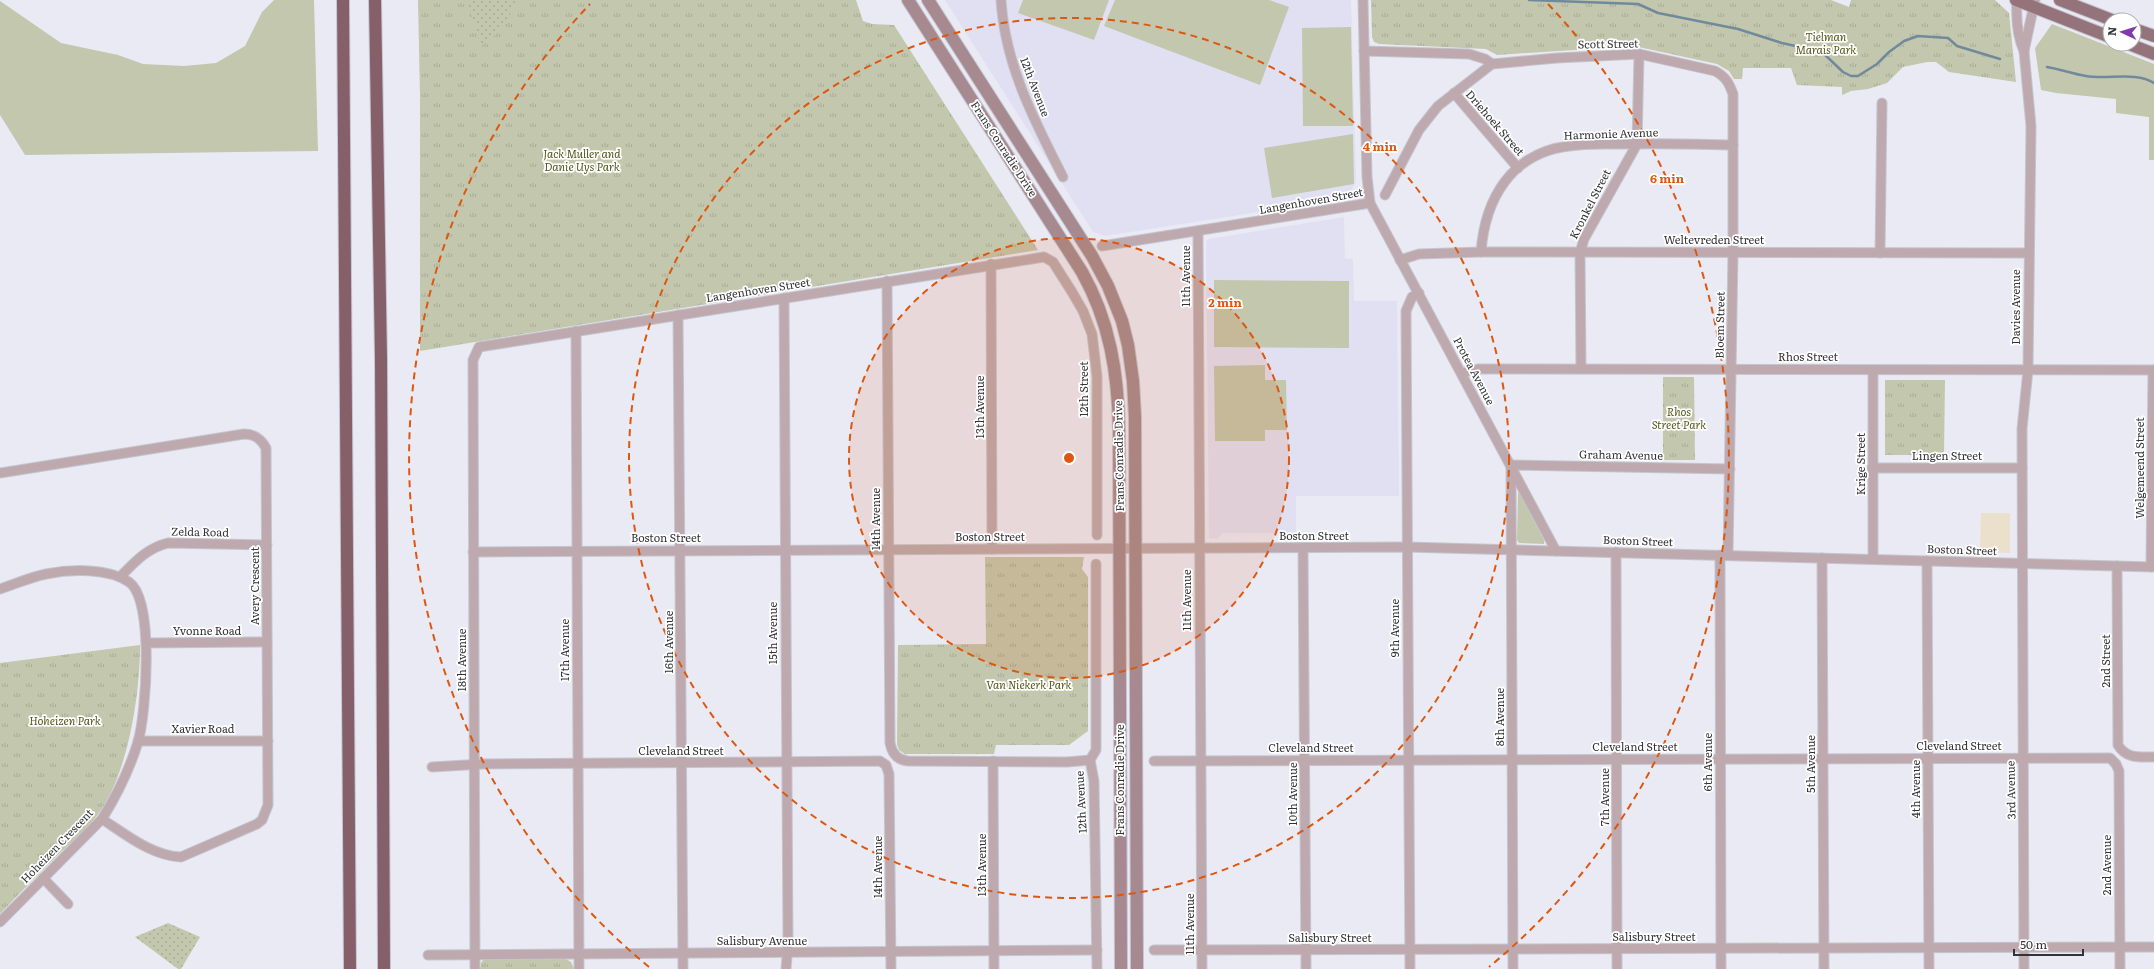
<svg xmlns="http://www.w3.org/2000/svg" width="2154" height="969" viewBox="0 0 2154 969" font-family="Literata,serif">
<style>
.commercial{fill:#ebe0cb}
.built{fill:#e1e0f3}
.grass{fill:#c3c7ad}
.park{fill:url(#park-tufts)}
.garden{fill:url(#garden-dots)}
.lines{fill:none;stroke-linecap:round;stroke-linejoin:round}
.stream{stroke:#718a9b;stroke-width:2.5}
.street-casing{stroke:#c5c5cf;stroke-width:11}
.secondary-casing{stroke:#c5c5cf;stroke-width:14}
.primary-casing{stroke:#c5c5cf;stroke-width:14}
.highway-casing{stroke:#c5c5cf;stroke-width:14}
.street{stroke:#beaaae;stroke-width:9}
.secondary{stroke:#a68a90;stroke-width:12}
.primary{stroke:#95737b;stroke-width:12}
.highway{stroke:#866069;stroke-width:12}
.ring{fill:none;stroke:#df570e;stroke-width:2;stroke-dasharray:7 5}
.labels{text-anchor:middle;stroke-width:3.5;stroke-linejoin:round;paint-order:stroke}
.park-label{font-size:11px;font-style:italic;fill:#53581d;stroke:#fff}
.street-label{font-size:11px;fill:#333337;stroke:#fff}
.centre{fill:#df570e;stroke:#fff;stroke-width:2}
.ring-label{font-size:12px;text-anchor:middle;font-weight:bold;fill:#df570e;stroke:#fff;stroke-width:3.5;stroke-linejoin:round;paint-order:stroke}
</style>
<defs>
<pattern id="park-tufts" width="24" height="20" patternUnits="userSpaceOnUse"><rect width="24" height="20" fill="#c3c7ad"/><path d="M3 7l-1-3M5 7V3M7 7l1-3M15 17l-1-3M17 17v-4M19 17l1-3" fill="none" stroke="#a8ab95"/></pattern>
<pattern id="garden-dots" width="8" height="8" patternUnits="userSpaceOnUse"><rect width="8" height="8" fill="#c3c7ad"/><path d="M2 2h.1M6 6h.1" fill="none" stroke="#a8ab95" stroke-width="1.8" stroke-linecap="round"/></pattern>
</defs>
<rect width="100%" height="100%" fill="#eaeaf5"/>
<path class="commercial" d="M1981,513H2010V553L1980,552Z"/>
<g class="built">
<path d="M945,0H1351L1356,181L1348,198L1105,236L1093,232Z"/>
<path d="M1344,217L1345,258L1353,259L1354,301H1397L1399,496H1296V538L1285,533H1222L1218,539L1209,538L1206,241L1209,239Z"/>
</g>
<g class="grass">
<path d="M274,0H314L318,151L25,155L0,115V1L61,43L118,55L143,64L184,66L216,63L245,46L262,12Z"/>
<path d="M1023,0H1109L1094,40L1018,13Z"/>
<path d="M1115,0H1269L1289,7L1260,85L1104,26Z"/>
<path d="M2052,24L2154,64V160H2149V117L2116,113V99L2056,93L2041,90L2035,48Z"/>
<path d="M1351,27L1353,126H1303L1302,28Z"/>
<path d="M1353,134L1354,184L1272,198L1264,148Z"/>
<path d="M1214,280L1349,281V348L1214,347Z"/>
<path d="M1265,365V380H1286L1287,430H1265V441H1215L1214,366Z"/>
<path d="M1518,492L1520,493L1544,540V544L1519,543L1517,540Z"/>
</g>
<g class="park">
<path d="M418,0H856L863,21L872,24L894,25L1038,250L420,351V96Z"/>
<path d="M1371,0H1831L1849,7L1851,0H1995L2009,13L2016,82L1949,72L1936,62H1927L1903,67L1887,83L1868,89L1851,91L1842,95V87L1797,85L1791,68H1743L1742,79H1734L1729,71L1717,64L1634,46L1497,55L1486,49L1379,44L1374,42L1372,37Z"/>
<path d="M1663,377H1694L1695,460H1663Z"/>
<path d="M1885,380H1945L1944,455H1885Z"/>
<path d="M985,557H1084L1082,569L1088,577V731L1069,745H996L994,754H905L899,750L897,744L898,645L986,644Z"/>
<path d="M140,645C140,696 128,776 96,817C86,830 72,842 60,853C40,873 19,893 0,914V663Z"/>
<path d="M484,959H566L571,962L574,969H480L481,963Z"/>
</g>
<g class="garden">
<path d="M467,0H518L501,30L481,46Z"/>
<path d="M168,923L200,937L181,969H178L135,937Z"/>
</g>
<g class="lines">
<g class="stream">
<path d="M1529,0L1638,4L1658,13L1738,29L1782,43L1822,52L1843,72L1851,76H1858L1877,64L1889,52L1904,41L1918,36L1948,38L1957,46L2000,59"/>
<path d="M2047,67C2060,69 2073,74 2086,76C2107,80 2136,71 2154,83"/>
</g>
<defs>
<g id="street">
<path d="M1001,0C1005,65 1034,120 1063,177"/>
<path d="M1363,0L1367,177L1370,203L1556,551"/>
<path d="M2017,0C2016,17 2017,36 2024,51"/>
<path d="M1364,51L1469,54L1485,59L1492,64"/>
<path d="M1454,93L1518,168"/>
<path d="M1385,195L1419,130L1438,106L1492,64L1557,58L1639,54L1715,71C1726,77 1729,83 1733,94V252L1728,555"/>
<path d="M1198,231L1202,969"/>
<path d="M1102,246L1370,203"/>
<path d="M1481,252C1485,199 1511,153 1569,146C1587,143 1605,144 1623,144C1660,143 1696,144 1733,145"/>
<path d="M1880,253L1882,103"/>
<path d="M1400,260L1419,254L1481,252L2029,253"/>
<path d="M991,264L992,549"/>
<path d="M887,281L890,743C892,754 898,760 908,761L1067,762L1090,760"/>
<path d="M784,298L788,944L786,969"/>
<path d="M678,315L683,969"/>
<path d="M576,331L579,969"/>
<path d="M1581,368L1580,253L1584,239L1637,144L1639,54"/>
<path d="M1462,373L1478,369L2154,370"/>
<path d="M1872,468H2022"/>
<path d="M0,473L244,434C255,434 261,439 266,448L268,805L262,820L257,824L181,857C152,856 125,834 102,819"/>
<path d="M1303,548L1306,969"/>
<path d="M473,552L1407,547L2154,567"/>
<path d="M1616,552L1617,969"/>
<path d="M1720,555L1721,969"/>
<path d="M1822,558L1824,969"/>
<path d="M1873,559V370"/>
<path d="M1927,561L1929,969"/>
<path d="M2117,566L2118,745C2126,759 2140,757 2154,757"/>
<path d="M2151,567L2153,370"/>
<path d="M120,577C135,562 147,548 168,543L267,545"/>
<path d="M0,589C15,584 31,577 46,574C71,569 108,568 129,582C155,600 146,714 138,742C130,768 117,795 102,819L0,922"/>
<path d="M148,643L267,642"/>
<path d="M138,741H268"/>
<path d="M1090,760L1094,781L1097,969"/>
<path d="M1090,760L1096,750V564"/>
<path d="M993,761L994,969"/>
<path d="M1154,761L2110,758L2116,764L2119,771L2120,969"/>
<path d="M432,767L483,764L880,761L886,765L889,774L891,969"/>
<path d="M43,878L68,904"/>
<path d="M1154,950L2154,947"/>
<path d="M428,955L1097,950"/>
<path d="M475,969L473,360L479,347L1044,257L1053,262L1072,292L1083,311L1092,334L1097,376V535"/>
<path d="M1410,969L1406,311L1412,297L1419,293"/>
<path d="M1513,969L1511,465L1730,469"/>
<path d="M2024,969L2022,429L2028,370L2031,126L2024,51L2035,0"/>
</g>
<g id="secondary">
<path d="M908,0L1082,272C1110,322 1118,373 1119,430L1121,969"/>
<path d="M928,0L1092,256L1108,286L1122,321L1128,345L1133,381L1135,417L1137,969"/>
</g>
<g id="primary">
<path d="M2016,0L2110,37"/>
<path d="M2060,0L2112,20"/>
<path d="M2134,29L2154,36"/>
<path d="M2129,44L2154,54"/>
</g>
<g id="highway">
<path d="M343,0L350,969"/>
<path d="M375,0L381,359L384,969"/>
</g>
</defs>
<use href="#street" class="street-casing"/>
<use href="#secondary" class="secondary-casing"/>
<use href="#primary" class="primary-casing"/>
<use href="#highway" class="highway-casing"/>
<use href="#street" class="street"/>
<use href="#secondary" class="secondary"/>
<use href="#primary" class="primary"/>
<use href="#highway" class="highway"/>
</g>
<circle cx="1069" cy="458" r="220" fill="#df570e" fill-opacity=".12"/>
<g class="ring">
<circle cx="1069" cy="458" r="220"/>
<circle cx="1069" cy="458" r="440"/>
<path d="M649 967A660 660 0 0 1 590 4M1548 4A660 660 0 0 1 1489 967"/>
</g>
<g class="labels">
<g class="park-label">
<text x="1826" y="41">Tielman<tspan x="1826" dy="13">Marais Park</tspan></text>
<text x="582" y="158">Jack Muller and<tspan x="582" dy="13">Danie Uys Park</tspan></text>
<text x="1679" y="416">Rhos<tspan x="1679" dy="13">Street Park</tspan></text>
<text x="1029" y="689">Van Niekerk Park</text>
<text x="65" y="725">Hoheizen Park</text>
</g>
<g class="street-label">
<text transform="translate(1608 44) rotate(-1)" y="4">Scott Street</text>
<text transform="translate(1035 87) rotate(69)" y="4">12th Avenue</text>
<text transform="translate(1495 123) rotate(49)" y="4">Driehoek Street</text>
<text transform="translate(1611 134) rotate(-2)" y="4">Harmonie Avenue</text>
<text transform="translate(1004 149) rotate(57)" y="4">Frans Conradie Drive</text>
<text transform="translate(1311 201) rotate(-10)" y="4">Langenhoven Street</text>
<text transform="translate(1590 204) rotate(-63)" y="4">Kronkel Street</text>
<text x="1714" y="244">Weltevreden Street</text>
<text transform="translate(1186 276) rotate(-90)" y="4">11th Avenue</text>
<text transform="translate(758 290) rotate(-9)" y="4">Langenhoven Street</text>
<text transform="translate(2016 307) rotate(-90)" y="4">Davies Avenue</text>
<text transform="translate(1720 325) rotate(-89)" y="4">Bloem Street</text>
<text x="1808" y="361">Rhos Street</text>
<text transform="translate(1474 371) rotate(62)" y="4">Protea Avenue</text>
<text transform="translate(1084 389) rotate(-90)" y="4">12th Street</text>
<text transform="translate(980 407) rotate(-90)" y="4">13th Avenue</text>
<text transform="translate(1621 455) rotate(1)" y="4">Graham Avenue</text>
<text transform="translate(1119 456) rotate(-91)" y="4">Frans Conradie Drive</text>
<text x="1947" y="460">Lingen Street</text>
<text transform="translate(1861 464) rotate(-90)" y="4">Krige Street</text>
<text transform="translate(2140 468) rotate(-90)" y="4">Welgemeend Street</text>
<text transform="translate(876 519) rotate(-90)" y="4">14th Avenue</text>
<text transform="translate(200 532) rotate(1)" y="4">Zelda Road</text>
<text x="1314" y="540">Boston Street</text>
<text x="990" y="541">Boston Street</text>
<text x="666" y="542">Boston Street</text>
<text transform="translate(1638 541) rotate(2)" y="4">Boston Street</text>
<text transform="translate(1962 550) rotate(2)" y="4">Boston Street</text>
<text transform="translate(255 586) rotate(-90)" y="4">Avery Crescent</text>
<text transform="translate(1187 600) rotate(-90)" y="4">11th Avenue</text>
<text transform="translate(1395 628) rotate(-90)" y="4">9th Avenue</text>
<text x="207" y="635">Yvonne Road</text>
<text transform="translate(773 633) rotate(-90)" y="4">15th Avenue</text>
<text transform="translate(669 642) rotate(-90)" y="4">16th Avenue</text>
<text transform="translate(565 650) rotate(-90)" y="4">17th Avenue</text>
<text transform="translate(462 660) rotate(-90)" y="4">18th Avenue</text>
<text transform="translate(2106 661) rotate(-90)" y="4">2nd Street</text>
<text transform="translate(1500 717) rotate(-90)" y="4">8th Avenue</text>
<text x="203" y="733">Xavier Road</text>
<text x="1959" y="750">Cleveland Street</text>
<text x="1635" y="751">Cleveland Street</text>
<text x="1311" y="752">Cleveland Street</text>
<text x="681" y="755">Cleveland Street</text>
<text transform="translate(1708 762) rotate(-90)" y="4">6th Avenue</text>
<text transform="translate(1811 764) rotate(-90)" y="4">5th Avenue</text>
<text transform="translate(1120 780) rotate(-90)" y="4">Frans Conradie Drive</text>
<text transform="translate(1916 789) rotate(-90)" y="4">4th Avenue</text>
<text transform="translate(2011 790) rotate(-91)" y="4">3rd Avenue</text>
<text transform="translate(1293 794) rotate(-90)" y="4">10th Avenue</text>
<text transform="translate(1605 797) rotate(-90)" y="4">7th Avenue</text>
<text transform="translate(1081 802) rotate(-93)" y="4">12th Avenue</text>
<text transform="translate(57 846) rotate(-46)" y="4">Hoheizen Crescent</text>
<text transform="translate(982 865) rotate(-90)" y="4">13th Avenue</text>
<text transform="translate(2107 865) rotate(-90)" y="4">2nd Avenue</text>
<text transform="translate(878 867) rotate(-90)" y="4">14th Avenue</text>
<text transform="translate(1190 924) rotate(-90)" y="4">11th Avenue</text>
<text x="1654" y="941">Salisbury Street</text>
<text x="1330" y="942">Salisbury Street</text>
<text x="762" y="945">Salisbury Avenue</text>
</g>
</g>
<circle cx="1069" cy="458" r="6" class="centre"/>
<g class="ring-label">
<text x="1380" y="151">4 min</text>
<text x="1667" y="183">6 min</text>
<text x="1225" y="307">2 min</text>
</g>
<g transform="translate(2122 32) rotate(274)"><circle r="19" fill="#ffffff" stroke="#adadaf"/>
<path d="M0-3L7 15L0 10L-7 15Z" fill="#8139ac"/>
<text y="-6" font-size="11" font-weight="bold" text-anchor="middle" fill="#333337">N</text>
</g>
<path d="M2014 949v6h69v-6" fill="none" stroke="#333337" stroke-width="2"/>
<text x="2020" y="949" font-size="12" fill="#333337" stroke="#ffffff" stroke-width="3" paint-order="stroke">50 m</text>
</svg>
